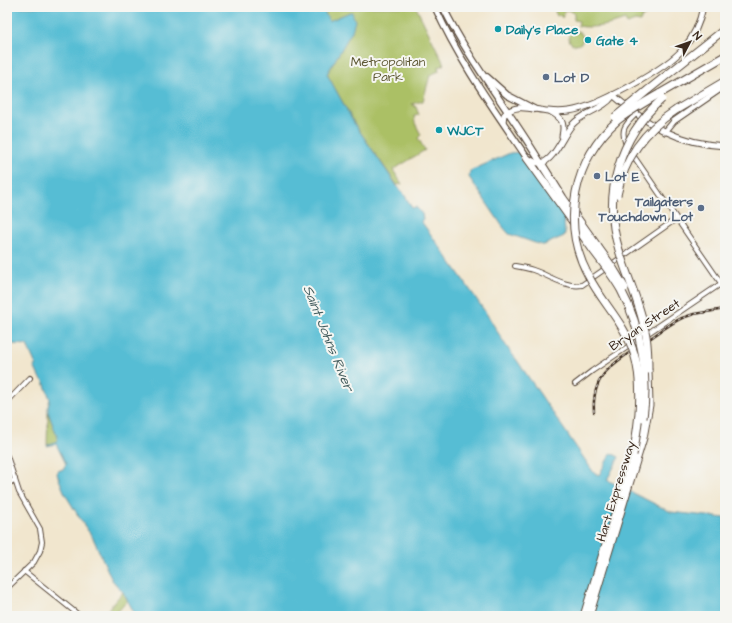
<svg xmlns="http://www.w3.org/2000/svg" width="732" height="623" viewBox="0 0 732 623" font-family="'Architects Daughter',sans-serif">
<style>
.green{fill:#abc065;stroke:#737542}
.water{fill:#56bdd4;stroke:#487479}
.lines{fill:none;stroke-linecap:round;stroke-linejoin:round}
.minor-casing{stroke:#564638;stroke-width:6}
.tertiary-casing{stroke:#564638;stroke-width:7}
.secondary-casing{stroke:#564638;stroke-width:8}
.motorway-casing{stroke:#564638;stroke-width:9}
.minor{stroke:#fff;stroke-width:4}
.tertiary{stroke:#fff;stroke-width:5}
.secondary{stroke:#fff;stroke-width:5.5}
.motorway{stroke:#fff;stroke-width:7}
.rail-casing{stroke:#3b2a1e;stroke-width:2.5}
.rail{stroke:#f6f6f2;stroke-width:1;stroke-dasharray:3;stroke-linecap:butt}
.motorway-bridge-casing{stroke:#564638;stroke-width:9;stroke-linecap:butt}
.motorway-bridge{stroke:#fff;stroke-width:7}
.culture-dot{fill:#0f9aa8;stroke:#f6f6f2;stroke-width:1.5}
.service-dot{fill:#5c6f8a;stroke:#f6f6f2;stroke-width:1.5}
.labels{text-anchor:middle;stroke-width:4;stroke-linejoin:round;paint-order:stroke}
.culture-label{font-size:13px;font-weight:bold;fill:#0d838f;stroke:#f6f6f2;text-anchor:start}
.park-label{font-size:13px;fill:#5d5733;stroke:#f6f6f2}
.service-label{font-size:13px;font-weight:bold;fill:#4e5e75;stroke:#f6f6f2;text-anchor:start}
.street-label{font-size:13px;fill:#3b2a1e;stroke:#f6f6f2}
.water-label{font-size:14px;font-style:italic;fill:#445d5e;stroke:#f6f6f2}
</style>
<rect width="100%" height="100%" fill="#f6f6f2"/>
<filter id="ink" filterUnits="userSpaceOnUse"><feTurbulence type="fractalNoise" baseFrequency=".025" numOctaves="2"/><feDisplacementMap in="SourceGraphic" scale="8" xChannelSelector="R" yChannelSelector="G"/><feConvolveMatrix kernelMatrix="1 2 1 2 8 2 1 2 1" color-interpolation-filters="sRGB"/></filter>
<filter id="wash" filterUnits="userSpaceOnUse"><feTurbulence type="fractalNoise" baseFrequency=".012" numOctaves="4" result="noise"/><feDisplacementMap in="SourceGraphic" scale="16" xChannelSelector="R" yChannelSelector="G"/><feGaussianBlur stdDeviation="0.9" result="paint"/><feColorMatrix in="noise" values="0 0 0 0 0 0 0 0 0 0 0 0 0 0 0 0 0 1.4 0 .05"/><feComposite in="paint" operator="in"/></filter>
<g filter="url(#wash)">
<rect width="100%" height="100%" fill="#f1e6ce"/>
<g class="green">
<path d="M322,7H416L443,62L444,65L438,67L439,71L430,75L423,101L412,104L416,107L419,115L414,116L415,123L421,135L418,138L425,150L393,170L402,184L397,185L354,123L327,74L352,31L350,12L329,21Z"/>
<path d="M553,7H652L648,10L650,13L642,17L640,22L635,21L627,24L625,20C610,25 594,29 578,26L579,21L574,20V13L566,9L562,18L560,15L557,16Z"/>
<circle cx="576" cy="38" r="7"/>
<path d="M48,412L58,439L57,441L47,445Z"/>
<path d="M123,592L128,600L114,616H102Z"/>
</g>
<g class="water">
<path d="M7,7H322L329,21L350,12H352L355,21L352,31L327,74L354,123L397,186C404,192 407,200 412,208L416,207L422,214L423,219L421,221C443,251 465,282 486,313C496,328 504,345 516,359L594,473L599,475L611,453L619,457L607,480L671,512L725,518V616H136L123,592L112,580L93,538L84,525L65,494L57,474L58,471L63,469L66,464L56,444L47,446V445L57,441L58,439L48,412V406L50,399L44,382L39,377L34,366L36,365L27,345L12,344L9,336L7,334Z"/>
<path d="M520,152L521,154L520,157L522,161L526,162L566,217L564,220L565,233L564,236L544,245H541L509,234L503,227L469,177L470,171L510,153Z"/>
</g>
</g>
<g filter="url(#ink)">
<g class="lines">
<defs>
<g id="minor">
<path d="M636,114C625,125 620,129 626,145L725,289"/>
<path d="M515,266C521,267 527,268 533,270C548,275 566,288 582,285L676,219"/>
<path d="M575,384L592,371L725,281"/>
<path d="M7,402L30,378"/>
<path d="M7,456L19,492L40,529L42,542L40,551L34,562L7,588"/>
<path d="M7,485L15,479"/>
<path d="M24,571L80,616"/>
</g>
<g id="tertiary">
<path d="M613,95C649,126 677,143 725,146"/>
<path d="M551,112C562,118 565,123 562,136"/>
<path d="M503,122L504,115C516,102 533,110 548,111C555,112 562,112 569,111C597,107 665,70 684,48C694,36 700,22 703,7"/>
<path d="M665,132L674,121L725,86"/>
<path d="M541,163C554,161 563,135 572,125C583,112 603,110 613,96"/>
</g>
<g id="secondary">
<path d="M435,7C459,61 494,109 527,158L534,162L541,163"/>
<path d="M443,7C470,62 509,110 541,163"/>
<path d="M487,77L507,95L534,109"/>
</g>
<g id="motorway">
<path d="M648,90L725,29"/>
<path d="M659,94L725,56"/>
<path d="M676,110L725,81"/>
<path d="M527,158L593,250"/>
<path d="M541,163L563,198L598,247"/>
<path d="M584,616L633,455"/>
<path d="M589,616L643,438L649,405L648,370"/>
</g>
</defs>
<use href="#minor" class="minor-casing"/>
<use href="#tertiary" class="tertiary-casing"/>
<use href="#secondary" class="secondary-casing"/>
<use href="#motorway" class="motorway-casing"/>
<use href="#minor" class="minor"/>
<use href="#tertiary" class="tertiary"/>
<use href="#secondary" class="secondary"/>
<use href="#motorway" class="motorway"/>
<defs>
<path id="rail" d="M594,412C591,372 617,362 645,342C657,334 669,324 682,318L694,314L725,309"/>
</defs>
<use href="#rail" class="rail-casing"/>
<use href="#rail" class="rail"/>
<defs>
<g id="motorway-bridge">
<path d="M615,117L648,90"/>
<path d="M617,195C624,159 645,130 676,110"/>
<path d="M598,247L613,268L625,288"/>
<path d="M593,250C603,263 613,276 621,290C642,329 649,376 643,418"/>
<path d="M648,370C648,357 648,343 645,331C640,303 627,277 619,250C602,195 619,137 662,99"/>
<path d="M633,455C639,423 644,386 634,353C624,322 602,303 588,275C560,222 574,159 618,120C631,110 645,102 659,94"/>
</g>
</defs>
<use href="#motorway-bridge" class="motorway-bridge-casing"/>
<use href="#motorway-bridge" class="motorway-bridge"/>
</g>
</g>
<g class="culture-dot">
<circle cx="498" cy="29" r="4"/>
<circle cx="588" cy="40" r="4"/>
<circle cx="439" cy="130" r="4"/>
</g>
<g class="service-dot">
<circle cx="546" cy="77" r="4"/>
<circle cx="597" cy="176" r="4"/>
<circle cx="701" cy="208" r="4"/>
</g>
<g class="labels">
<g class="culture-label">
<text x="506" y="34">Daily's Place</text>
<text x="596" y="45">Gate 4</text>
<text x="447" y="135">WJCT</text>
</g>
<g class="park-label">
<text x="388" y="66">Metropolitan<tspan x="388" dy="15">Park</tspan></text>
</g>
<g class="service-label">
<text x="554" y="82">Lot D</text>
<text x="605" y="181">Lot E</text>
<text x="693" y="206" text-anchor="end">Tailgaters<tspan x="693" dy="15">Touchdown Lot</tspan></text>
</g>
<g class="street-label">
<text transform="translate(644 324) rotate(-34)" y="5">Bryan Street</text>
<text transform="translate(615 491) rotate(-73)" y="5">Hart Expressway</text>
</g>
<g class="water-label">
<text transform="translate(329 338) rotate(68)" y="5">Saint Johns River</text>
</g>
</g>
<rect width="732" height="623" fill="none" stroke="#f6f6f2" stroke-width="24"/>
<g transform="translate(690 42) rotate(49)" stroke="#f6f6f2" stroke-width="3" paint-order="stroke">
<path d="M0-3L7 15L0 10L-7 15Z" fill="#3b2a1e"/>
<text y="-6" font-size="11" font-weight="bold" text-anchor="middle" fill="#3b2a1e">N</text>
</g>
</svg>
